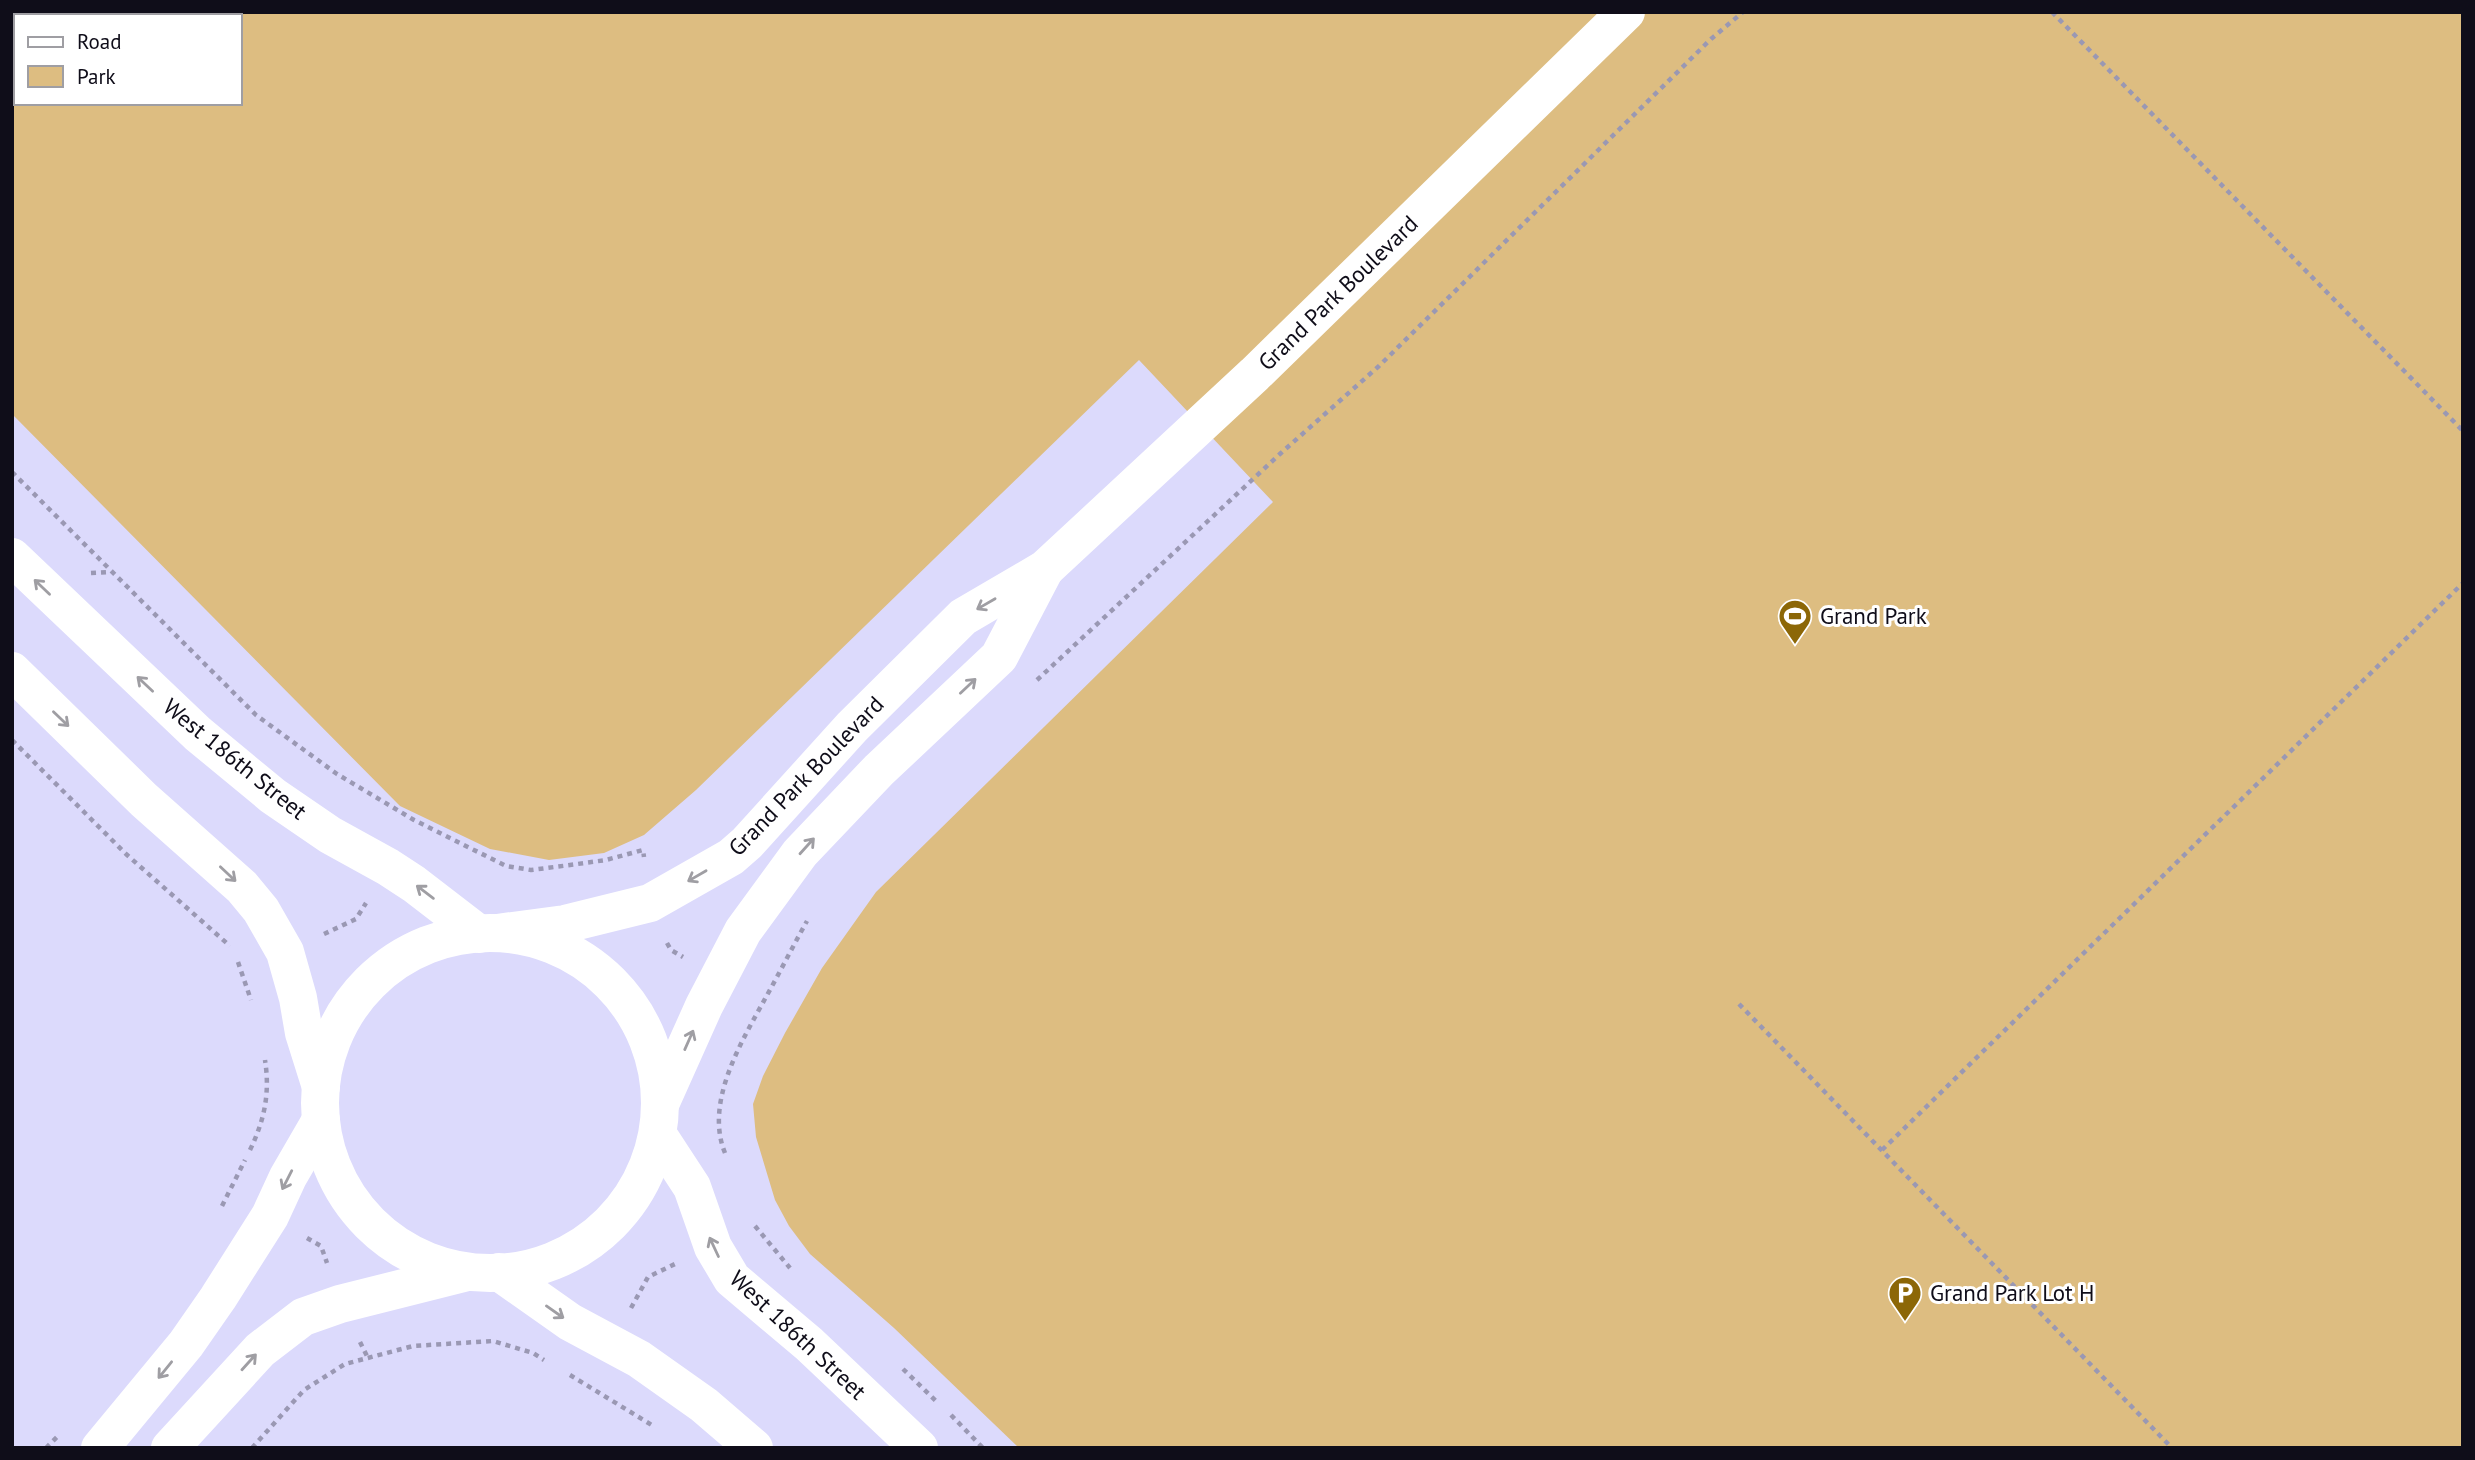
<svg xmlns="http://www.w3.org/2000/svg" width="2475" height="1460" viewBox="0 0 2475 1460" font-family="'PT Sans',sans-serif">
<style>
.green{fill:#ddbd81;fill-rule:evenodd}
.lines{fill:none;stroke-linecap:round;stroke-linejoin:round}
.path{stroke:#9a98b3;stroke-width:4.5;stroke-dasharray:5 5;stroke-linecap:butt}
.street{stroke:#fff;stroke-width:38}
.secondary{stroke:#fff;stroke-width:38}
.oneway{stroke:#9f9ea3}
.labels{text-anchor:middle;stroke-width:6;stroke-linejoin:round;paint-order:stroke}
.street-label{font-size:23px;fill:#0f0d19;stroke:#fff}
.poi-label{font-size:23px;fill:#0f0d19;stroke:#fff;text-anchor:start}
</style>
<rect width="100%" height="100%" fill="#dcdafc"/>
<path class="green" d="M12,12H2463V1448H1019L894,1328L810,1254L789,1226L775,1200L756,1137L753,1104L763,1076L785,1033L822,968L876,892L1273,502L1139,360L696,790L644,835L604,853L549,860L490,849L400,806L12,414ZM16,16H240V103H16Z"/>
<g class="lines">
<g class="path">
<path d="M2052,12L2463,431"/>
<path d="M12,472L256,715L337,774L414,820L506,866L531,870L570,865L606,860L643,850L644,857"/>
<path d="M91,573L110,572"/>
<path d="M1037,680L1281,453L1379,366L1711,39L1743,12"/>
<path d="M12,740L126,854L230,946"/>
<path d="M324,934L356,919L366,903"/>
<path d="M667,943L671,950L683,957"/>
<path d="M238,962L251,1000"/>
<path d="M1739,1004L2172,1448"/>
<path d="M250,1150C265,1119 270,1092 265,1060"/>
<path d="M1882,1150L2463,583"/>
<path d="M725,1153C704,1102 742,1041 766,997C780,972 793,946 807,921"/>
<path d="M222,1206L245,1160"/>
<path d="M755,1226L790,1268"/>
<path d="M307,1238L321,1246L327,1263"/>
<path d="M631,1308L648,1277L675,1264"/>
<path d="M360,1342L368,1358"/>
<path d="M903,1369L937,1402"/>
<path d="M570,1375L655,1427"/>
<path d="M951,1415L983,1448"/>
<path d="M46,1448L58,1436"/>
<path d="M252,1448L304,1390L345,1364L413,1346L493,1341L533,1353L544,1360"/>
</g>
<g class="street">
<path d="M497,933L565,924L650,903L731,857L747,843L852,727L963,617L1045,569L1255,374L1626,12"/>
<path d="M661,1102L704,1006L743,931L800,853L879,770L999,657L1045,569"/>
<path d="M100,1448L186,1344L218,1298L270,1216L288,1177L321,1120"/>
<path d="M170,1448L260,1350L303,1317L340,1304L467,1272"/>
</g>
<g class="secondary">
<path d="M12,557L198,734L273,796L330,835L388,867L414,884L479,934"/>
<path d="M12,671L144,800L242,887L261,910L285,952L298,998L304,1033L321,1087"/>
<circle cx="490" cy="1103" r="170"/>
<path d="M658,1135L692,1187L713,1247L732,1279L809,1344L919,1448"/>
<path d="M499,1272L570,1322L639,1359L704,1405L754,1448"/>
</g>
</g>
<defs><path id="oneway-shaft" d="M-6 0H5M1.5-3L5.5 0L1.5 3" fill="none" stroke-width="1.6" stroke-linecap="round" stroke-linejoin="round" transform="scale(1.75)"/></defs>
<g class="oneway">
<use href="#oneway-shaft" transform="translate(42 587) rotate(-136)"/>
<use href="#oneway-shaft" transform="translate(986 604) rotate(150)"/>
<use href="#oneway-shaft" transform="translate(145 684) rotate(-137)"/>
<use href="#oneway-shaft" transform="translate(968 686) rotate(-43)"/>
<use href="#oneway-shaft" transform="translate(61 719) rotate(44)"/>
<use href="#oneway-shaft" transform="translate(807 846) rotate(-48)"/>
<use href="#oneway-shaft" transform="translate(228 874) rotate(43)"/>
<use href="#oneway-shaft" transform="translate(697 876) rotate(150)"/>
<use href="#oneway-shaft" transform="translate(425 892) rotate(-143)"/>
<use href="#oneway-shaft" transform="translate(689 1040) rotate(-66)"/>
<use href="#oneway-shaft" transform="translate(287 1180) rotate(117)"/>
<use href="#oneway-shaft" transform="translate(714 1247) rotate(-115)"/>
<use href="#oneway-shaft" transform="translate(555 1312) rotate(35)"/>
<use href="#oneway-shaft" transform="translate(249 1362) rotate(-48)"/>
<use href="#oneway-shaft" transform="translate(165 1370) rotate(129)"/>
</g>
<defs>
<symbol id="stadium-pin" viewBox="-11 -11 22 30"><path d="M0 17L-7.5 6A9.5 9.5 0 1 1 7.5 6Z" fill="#8c6707" stroke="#fff"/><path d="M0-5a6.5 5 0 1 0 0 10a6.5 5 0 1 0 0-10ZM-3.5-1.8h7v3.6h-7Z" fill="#fff"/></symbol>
<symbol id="parking-pin" viewBox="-11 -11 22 30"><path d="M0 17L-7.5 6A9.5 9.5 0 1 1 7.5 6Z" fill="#8c6707" stroke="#fff"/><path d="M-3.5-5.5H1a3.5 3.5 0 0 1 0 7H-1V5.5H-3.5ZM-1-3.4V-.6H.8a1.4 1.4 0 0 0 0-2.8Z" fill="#fff"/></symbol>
</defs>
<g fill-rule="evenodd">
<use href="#stadium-pin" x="1776" y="597" width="38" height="52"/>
<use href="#parking-pin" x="1886" y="1274" width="38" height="52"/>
</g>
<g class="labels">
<g class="street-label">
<text transform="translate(1338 293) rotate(-44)" y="8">Grand Park Boulevard</text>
<text transform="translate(235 759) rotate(39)" y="8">West 186th Street</text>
<text transform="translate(806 776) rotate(-46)" y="8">Grand Park Boulevard</text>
<text transform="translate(798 1335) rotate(43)" y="8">West 186th Street</text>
</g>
<g class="poi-label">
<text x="1820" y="624">Grand Park</text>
<text x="1930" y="1301">Grand Park Lot H</text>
</g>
</g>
<rect width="2475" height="1460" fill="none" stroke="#0f0d19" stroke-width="28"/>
<rect x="14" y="14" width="228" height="91" fill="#ffffff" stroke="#9f9ea3" stroke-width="2"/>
<rect x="28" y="37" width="35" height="10" fill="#ffffff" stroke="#9f9ea3" stroke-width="2"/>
<text x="77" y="49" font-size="21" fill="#0f0d19">Road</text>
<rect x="28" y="66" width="35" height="21" fill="#ddbd81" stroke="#9f9ea3" stroke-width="2"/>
<text x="77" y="84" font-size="21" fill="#0f0d19">Park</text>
</svg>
